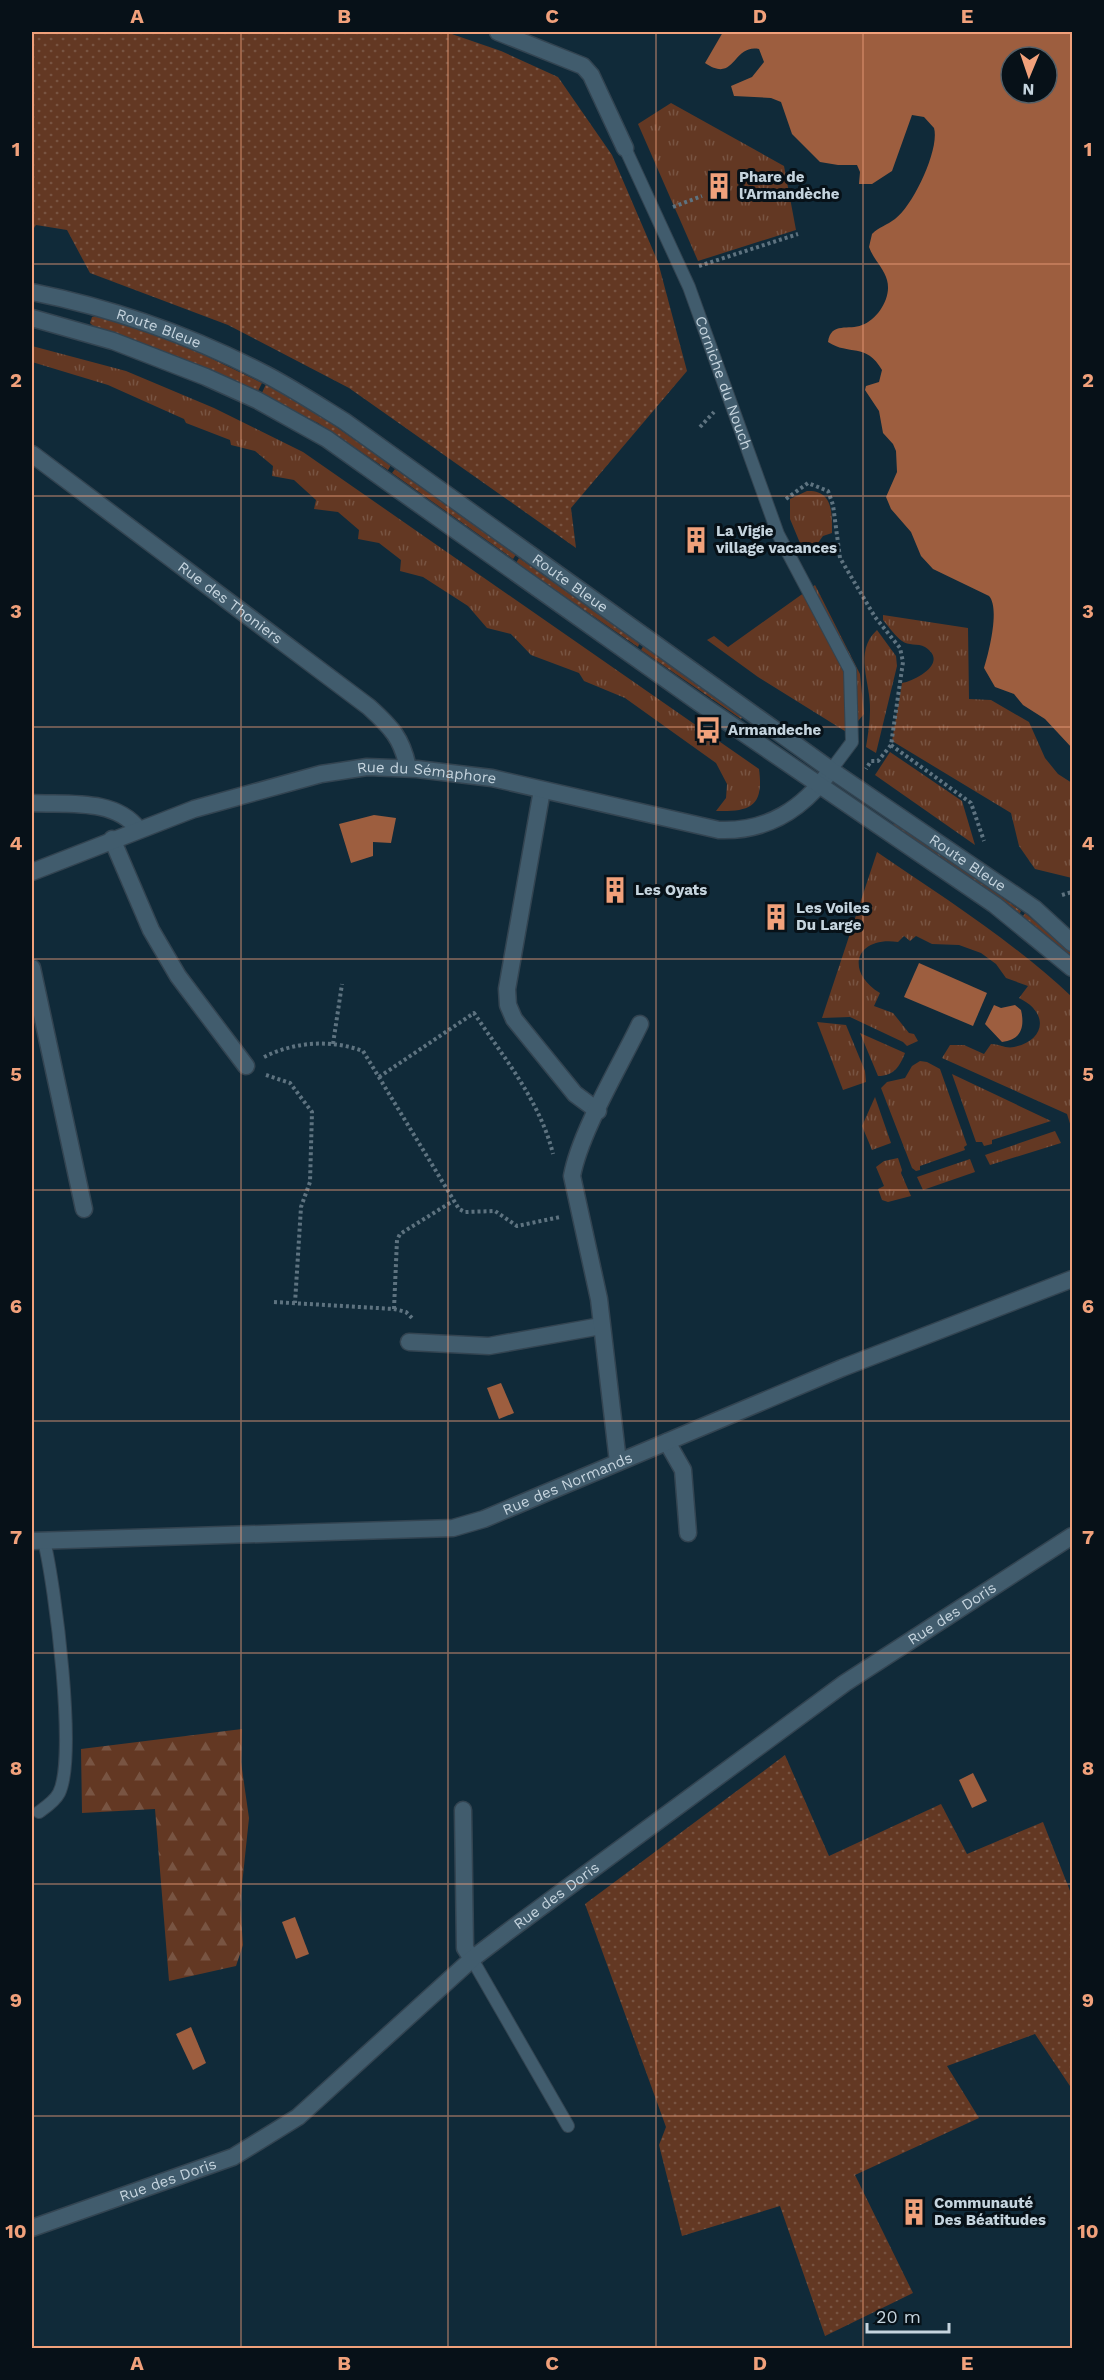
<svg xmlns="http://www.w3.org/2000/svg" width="1104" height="2380" viewBox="0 0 1104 2380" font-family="'Work Sans',sans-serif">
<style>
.grass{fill:url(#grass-tufts)}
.forest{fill:url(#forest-firs)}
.park{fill:url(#park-dots)}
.water{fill:#9d5e3f;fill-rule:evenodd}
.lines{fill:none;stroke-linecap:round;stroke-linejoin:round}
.service-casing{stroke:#334451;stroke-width:14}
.pedestrian-casing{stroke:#334451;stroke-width:19}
.minor-casing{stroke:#334451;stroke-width:19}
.tertiary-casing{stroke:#334451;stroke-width:19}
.path{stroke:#5e7380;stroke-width:4;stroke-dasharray:3 3;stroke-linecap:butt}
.service{stroke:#415c6d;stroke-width:12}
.pedestrian{stroke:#415c6d;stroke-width:16}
.minor{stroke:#415c6d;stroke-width:16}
.tertiary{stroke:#415c6d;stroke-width:16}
.grid{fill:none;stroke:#f1a17b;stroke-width:1.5;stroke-opacity:0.55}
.labels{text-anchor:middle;stroke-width:6;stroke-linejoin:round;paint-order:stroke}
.poi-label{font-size:15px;font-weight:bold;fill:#c5d4de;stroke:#071118;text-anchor:start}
.street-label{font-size:15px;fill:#c5d4de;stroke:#071118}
.neatline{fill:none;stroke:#f1a17b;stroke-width:2}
.grid-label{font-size:20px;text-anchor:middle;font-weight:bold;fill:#f1a17b}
</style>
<defs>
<pattern id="grass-tufts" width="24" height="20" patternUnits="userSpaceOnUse" patternTransform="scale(1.5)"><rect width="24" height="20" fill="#633823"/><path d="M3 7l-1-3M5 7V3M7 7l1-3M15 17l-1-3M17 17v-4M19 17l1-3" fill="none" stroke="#785442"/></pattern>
<pattern id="forest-firs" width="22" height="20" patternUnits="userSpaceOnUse" patternTransform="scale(1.5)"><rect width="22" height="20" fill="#633823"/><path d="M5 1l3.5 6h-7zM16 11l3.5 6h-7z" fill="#785442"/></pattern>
<pattern id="park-dots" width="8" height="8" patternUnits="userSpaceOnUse" patternTransform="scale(1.5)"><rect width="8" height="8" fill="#633823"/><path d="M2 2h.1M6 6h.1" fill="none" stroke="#785442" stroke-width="1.8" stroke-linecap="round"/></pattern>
</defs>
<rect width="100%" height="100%" fill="#102a39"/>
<g class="grass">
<path d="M671,103L784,166L796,230L698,261L638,124Z"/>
<path d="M32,346L126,371L214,408L303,452L759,769C764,806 751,812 716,811L726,798L727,784L716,763L625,698L584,681L579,673L531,655L511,634L487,628L468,606L423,577L400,571L401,560L379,543L358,539L359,530L338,512L314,509L316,500L294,480L272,476L273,466L255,451L231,445L230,440L186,423L184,419L108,385L32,362Z"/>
<path d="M807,491C833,490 832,512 832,533L823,536L815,547L800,543L790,519V499Z"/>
<path d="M815,585L860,674L864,714L848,733L758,677L707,640L714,636L728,647Z"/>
<path d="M883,615L968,628L969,699L991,700L1029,722L1045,758L1058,774L1072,783V878L1035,869L1019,846L1011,813L892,741L902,683C917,680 949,662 925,647C918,643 908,646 902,641C895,636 889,627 883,620Z"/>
<path d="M877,630L896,656L897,666L876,753L866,747C868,735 870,722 870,710C871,682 853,652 877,630Z"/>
<path d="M890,752L962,801L975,845L875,775Z"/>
<path d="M877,852C943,897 1014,942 1072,997V1130L1067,1114L942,1058L950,1045H964L984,1054L991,1044C999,1044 1006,1049 1014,1047C1045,1041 1050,1013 1019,998L1028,986L1006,978L996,964L981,953L959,945L932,944L916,936L910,941L904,936L898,942C856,936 844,971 880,993L874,1006L893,1013L909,1033L914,1034L918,1041L907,1046L903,1042L850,1017L822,1018Z"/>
<path d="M817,1022L846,1025L865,1071L866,1082L843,1090Z"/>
<path d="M860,1033L905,1053C900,1066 894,1076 878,1076Z"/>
<path d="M920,1061L927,1062L940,1069L967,1145L964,1147L965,1150L920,1166V1170L916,1171L912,1168L881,1088L887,1082L905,1078L912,1066Z"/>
<path d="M952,1074L1051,1121L992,1140V1144L984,1146L982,1142H976Z"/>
<path d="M875,1097L891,1143L872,1150L862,1126Z"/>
<path d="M1055,1131L1061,1143L990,1165L985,1155Z"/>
<path d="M898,1158L902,1170L901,1173L911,1196L888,1202L882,1200L878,1189L884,1186L876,1167L884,1161Z"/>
<path d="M970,1159L975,1172L923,1190L917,1177Z"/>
</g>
<path class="forest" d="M242,1729L241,1762L249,1818L240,1904L243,1945L236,1966L169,1981L155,1809L82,1813L81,1749Z"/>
<g class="park">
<path d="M32,32H446L501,51L558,77L612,155L658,262L687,371L571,508L576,548L349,388L228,325L90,273L67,230L36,225L32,231Z"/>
<path d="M99,315L190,348L262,383L257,393L94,327L90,323L92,317Z"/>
<path d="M266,384L322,417L391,465L388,470L318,423L261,395Z"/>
<path d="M395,469L517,553L513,559L392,473Z"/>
<path d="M519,558L640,642L638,647L516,563Z"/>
<path d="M644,645L745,714L741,719L641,650Z"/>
<path d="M895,820L1021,911L1019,915L893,826Z"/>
<path d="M1025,913L1072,953V959L1022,918Z"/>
<path d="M785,1755L829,1856L941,1804L967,1854L1043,1822L1072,1896V2089L1035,2034L947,2066L979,2118L855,2175L913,2293L825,2336L780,2206L682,2236L659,2145L666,2127L585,1904Z"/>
</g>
<g class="water">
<path d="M723,32H1072V748L1045,719L1023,705L1014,694L995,687L984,668C989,652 1000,608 989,596L933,569L921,556L911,532L891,509L886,497L897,472L896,451L893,444L883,433L879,411L865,390L866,386L879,382L882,370C866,342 849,356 828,342C831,321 849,331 862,325C878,319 892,297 887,280C884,268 873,259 869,247L872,234C879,227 887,225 895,219C913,206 940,149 934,128L924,117L912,115L892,171L872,184H859L860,172L857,165H838L820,162L792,134L781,102L771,98L734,96L731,86L752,77L764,62L759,49C732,44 736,84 705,63ZM1011,57H1047V93H1011Z"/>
<path d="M374,815L396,818L391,843L373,842V856L351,863L339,824Z"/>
<path d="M919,963L987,993L973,1026L904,997Z"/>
<path d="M994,1005L1001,1008L1015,1005L1021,1010C1025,1027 1021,1040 1002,1042L985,1024Z"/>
<path d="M501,1383L514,1413L499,1419L487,1388Z"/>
<path d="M973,1773L987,1801L972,1808L959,1780Z"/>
<path d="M295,1917L309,1954L296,1959L282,1922Z"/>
<path d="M191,2027L206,2063L193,2070L176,2034Z"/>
</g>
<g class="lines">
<defs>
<g id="service">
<path id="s1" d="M625,148L689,287L778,534L850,670L852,742L831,770"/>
<path d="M39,1812C46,1807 55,1801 59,1793C77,1757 55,1585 44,1541"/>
<path d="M472,1959L568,2126"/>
</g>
<path id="pedestrian" d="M498,32L583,66L591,75L625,148"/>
<g id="minor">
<path id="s2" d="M32,454L369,707C391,727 402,738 408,768"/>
<path d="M542,790L507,989L508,1005L514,1019L575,1094L598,1111"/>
<path d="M32,803C67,805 115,798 138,829"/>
<path d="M112,839L151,930L178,976L246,1066"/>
<path id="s3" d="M32,872L194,809L321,774L367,767L417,769L492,778L719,830C768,832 803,809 831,770"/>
<path d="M32,968L84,1209"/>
<path d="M409,1342L489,1346L601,1326"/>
<path d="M667,1442L683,1470L688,1533"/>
<path d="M618,1462L599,1299L572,1176C580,1132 620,1066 640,1024"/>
<path id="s4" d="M32,1541L453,1528L484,1519L842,1368L1072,1279"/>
<path d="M463,1810L465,1948L472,1959"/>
<path id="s5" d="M32,2228L233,2157L298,2117L472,1959L506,1933L845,1683L1072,1536"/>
</g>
<g id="tertiary">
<path id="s6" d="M32,292C112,308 192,336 265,374C292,388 318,405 344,421L831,770L1034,908L1072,943"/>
<path d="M32,318L113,341L206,377L257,400L327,439L698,702L995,905L1072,968"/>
</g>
</defs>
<use href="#service" class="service-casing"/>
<use href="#pedestrian" class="pedestrian-casing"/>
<use href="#minor" class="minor-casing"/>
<use href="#tertiary" class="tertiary-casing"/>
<g class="path">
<path d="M673,207L702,196"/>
<path d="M699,266L798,234"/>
<path d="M700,427L714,412"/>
<path d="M786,499L808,483L828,491L833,505L840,558L875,617L900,648L903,662L891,745L878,761H871L866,769"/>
<path d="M891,745L971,803L984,841"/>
<path d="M1062,895L1072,892"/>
<path d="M333,1044L342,984"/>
<path d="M264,1057C294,1042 330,1039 363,1051L459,1209L465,1212L495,1211L517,1226L560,1217"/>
<path d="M266,1075L290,1083L312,1112L310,1182L301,1207L295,1303"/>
<path d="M379,1077L474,1013C504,1058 540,1101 553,1154"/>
<path d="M274,1302L394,1309L406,1312L414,1320"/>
<path d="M394,1309L397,1240L400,1234L453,1201"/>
</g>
<use href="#service" class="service"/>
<use href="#pedestrian" class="pedestrian"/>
<use href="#minor" class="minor"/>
<use href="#tertiary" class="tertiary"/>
</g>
<path class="grid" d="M241,32V2348M448,32V2348M656,32V2348M863,32V2348M32,264H1072M32,496H1072M32,727H1072M32,959H1072M32,1190H1072M32,1421H1072M32,1653H1072M32,1884H1072M32,2116H1072"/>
<defs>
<symbol id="building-bare" viewBox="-9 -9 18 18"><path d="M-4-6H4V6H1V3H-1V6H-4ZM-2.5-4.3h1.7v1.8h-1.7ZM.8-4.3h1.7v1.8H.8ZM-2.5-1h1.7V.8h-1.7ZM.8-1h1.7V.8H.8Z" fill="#f1a17b" stroke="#071118" stroke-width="2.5" paint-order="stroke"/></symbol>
<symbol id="bus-bare" viewBox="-9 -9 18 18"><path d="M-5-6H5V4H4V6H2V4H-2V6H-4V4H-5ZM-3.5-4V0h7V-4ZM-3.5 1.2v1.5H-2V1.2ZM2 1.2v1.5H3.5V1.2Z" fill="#f1a17b" stroke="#071118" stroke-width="2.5" paint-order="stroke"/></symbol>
</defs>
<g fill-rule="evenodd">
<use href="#building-bare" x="700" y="167" width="38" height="38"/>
<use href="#building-bare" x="677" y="521" width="38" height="38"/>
<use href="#bus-bare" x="689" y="711" width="38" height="38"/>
<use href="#building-bare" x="596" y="871" width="38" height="38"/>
<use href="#building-bare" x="757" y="898" width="38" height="38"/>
<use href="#building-bare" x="895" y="2193" width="38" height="38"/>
</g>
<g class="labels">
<g class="poi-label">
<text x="739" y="182">Phare de<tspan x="739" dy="17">l'Armandèche</tspan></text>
<text x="716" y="536">La Vigie<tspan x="716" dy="17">village vacances</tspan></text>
<text x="728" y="735">Armandeche</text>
<text x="635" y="895">Les Oyats</text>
<text x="796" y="913">Les Voiles<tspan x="796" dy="17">Du Large</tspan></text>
<text x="934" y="2208">Communauté<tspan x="934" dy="17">Des Béatitudes</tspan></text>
</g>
<g class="street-label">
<text dy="5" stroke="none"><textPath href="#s6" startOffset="132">Route Bleue</textPath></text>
<text dy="5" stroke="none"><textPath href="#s1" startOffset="255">Corniche du Nouch</textPath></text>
<text dy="5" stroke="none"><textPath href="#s6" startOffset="618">Route Bleue</textPath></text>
<text dy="5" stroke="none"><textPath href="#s2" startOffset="248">Rue des Thoniers</textPath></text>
<text dy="5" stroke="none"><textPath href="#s3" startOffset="412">Rue du Sémaphore</textPath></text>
<text dy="5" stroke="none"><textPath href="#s6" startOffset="1104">Route Bleue</textPath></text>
<text dy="5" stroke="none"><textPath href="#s4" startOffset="544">Rue des Normands</textPath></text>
<text dy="5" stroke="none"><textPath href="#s5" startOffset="1116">Rue des Doris</textPath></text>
<text dy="5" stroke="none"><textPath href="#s5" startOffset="630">Rue des Doris</textPath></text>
<text dy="5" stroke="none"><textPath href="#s5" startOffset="144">Rue des Doris</textPath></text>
</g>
</g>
<rect width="1104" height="2380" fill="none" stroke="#071118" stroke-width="66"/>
<g transform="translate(1029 75) rotate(182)"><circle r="28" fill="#071118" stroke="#535f67" stroke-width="1.5"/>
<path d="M0-4.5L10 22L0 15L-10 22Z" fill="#f1a17b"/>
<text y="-9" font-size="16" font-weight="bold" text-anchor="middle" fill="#c5d4de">N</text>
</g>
<path d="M867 2323v9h82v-9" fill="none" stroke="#c5d4de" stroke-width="3"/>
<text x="876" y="2323" font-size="18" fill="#c5d4de" stroke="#071118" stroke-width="4.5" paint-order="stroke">20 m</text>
<rect x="33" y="33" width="1038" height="2314" class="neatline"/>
<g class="grid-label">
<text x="137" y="23">A</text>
<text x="344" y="23">B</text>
<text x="552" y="23">C</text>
<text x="760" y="23">D</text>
<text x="967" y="23">E</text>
<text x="16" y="156">1</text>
<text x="1088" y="156">1</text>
<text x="16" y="387">2</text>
<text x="1088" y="387">2</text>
<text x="16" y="618">3</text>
<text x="1088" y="618">3</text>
<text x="16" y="850">4</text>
<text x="1088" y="850">4</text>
<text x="16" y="1081">5</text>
<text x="1088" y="1081">5</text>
<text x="16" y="1313">6</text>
<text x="1088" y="1313">6</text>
<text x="16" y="1544">7</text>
<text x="1088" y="1544">7</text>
<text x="16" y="1775">8</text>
<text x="1088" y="1775">8</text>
<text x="16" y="2007">9</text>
<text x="1088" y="2007">9</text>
<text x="16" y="2238">10</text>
<text x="1088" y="2238">10</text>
<text x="137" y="2370">A</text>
<text x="344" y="2370">B</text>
<text x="552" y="2370">C</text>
<text x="760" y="2370">D</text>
<text x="967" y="2370">E</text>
</g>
</svg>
